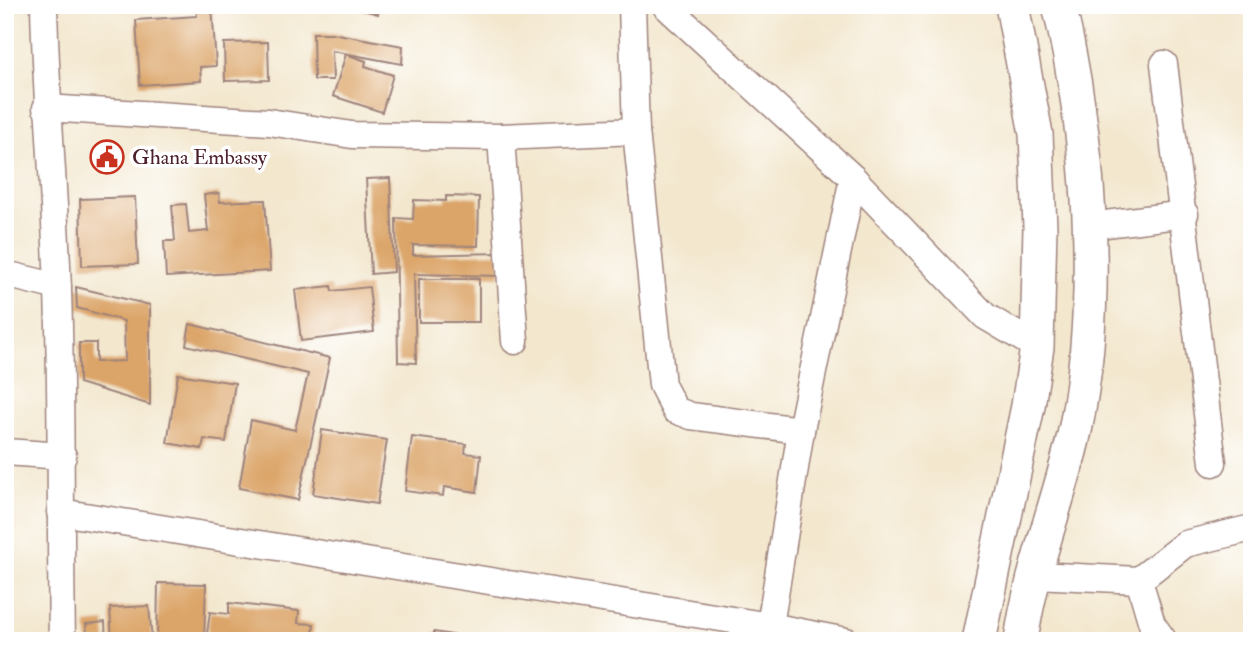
<svg xmlns="http://www.w3.org/2000/svg" width="1257" height="646" viewBox="0 0 1257 646" font-family="'IM FELL Double Pica',serif">
<style>
.building{fill:#dba467}
.lines{fill:none;stroke-linecap:round;stroke-linejoin:round}
.minor-casing{stroke:#9e837c;stroke-width:29}
.major-casing{stroke:#9e837c;stroke-width:36}
.minor{stroke:#fff;stroke-width:26}
.major{stroke:#fff;stroke-width:33}
.labels{text-anchor:middle;stroke-width:7;stroke-linejoin:round;paint-order:stroke}
.poi-label{font-size:21px;fill:#4a1f2b;stroke:#fff;text-anchor:start}
</style>
<rect width="100%" height="100%" fill="#fff"/>
<filter id="ink" filterUnits="userSpaceOnUse"><feTurbulence type="fractalNoise" baseFrequency=".0143" numOctaves="2"/><feDisplacementMap in="SourceGraphic" scale="14" xChannelSelector="R" yChannelSelector="G"/><feConvolveMatrix kernelMatrix="1 2 1 2 8 2 1 2 1" color-interpolation-filters="sRGB"/></filter>
<filter id="wash" filterUnits="userSpaceOnUse"><feTurbulence type="fractalNoise" baseFrequency=".00686" numOctaves="4" result="noise"/><feDisplacementMap in="SourceGraphic" scale="28" xChannelSelector="R" yChannelSelector="G"/><feGaussianBlur stdDeviation="1.57" result="paint"/><feColorMatrix in="noise" values="0 0 0 0 0 0 0 0 0 0 0 0 0 0 0 0 0 1.4 0 .05"/><feComposite in="paint" operator="in"/></filter>
<g filter="url(#wash)">
<rect width="100%" height="100%" fill="#f3e7ce"/>
<g id="blocks">
<g class="building">
<path d="M196,5H212L216,66L200,67L201,81L140,85L136,20L197,16Z"/>
<path d="M346,5H379L378,14Z"/>
<path d="M313,33H332L403,46L402,64L332,51L333,80H314Z"/>
<path d="M268,42L269,80L225,81L224,43Z"/>
<path d="M346,54L366,61L365,66L393,75L382,112L333,96Z"/>
<path d="M390,178L394,272L371,274L366,179Z"/>
<path d="M219,193L220,202L265,200L270,271L166,277L164,241H175L172,205L186,204L189,233L208,231L204,195Z"/>
<path d="M446,196L479,197L478,246L413,245V255L500,253V276L414,274L416,363L398,362L396,218L413,219L414,200L446,201Z"/>
<path d="M135,197L138,264L82,266L80,199Z"/>
<rect x="419" y="279" width="60" height="43"/>
<path d="M331,286L332,291L369,287L374,332L301,341L295,290Z"/>
<path d="M76,287L150,305V405L79,383V343H96V362L125,361L124,321L77,308Z"/>
<path d="M190,324L330,358L298,500L239,488L251,420L295,430L308,374L186,345Z"/>
<path d="M178,374L235,383L226,442L204,439L202,449L167,443Z"/>
<path d="M322,430L387,440L377,504L313,494Z"/>
<path d="M412,437L466,444L465,453L481,455L477,492L444,487L443,496L405,491Z"/>
<path d="M158,583L206,584L204,641H157Z"/>
<path d="M229,603L299,611L298,623L314,624L312,641H206L210,612L229,614Z"/>
<path d="M149,606L152,641H112L110,608Z"/>
<path d="M105,622L106,641H88L86,624Z"/>
<path d="M434,632L477,639V641H433Z"/>
</g>
</g>
</g>
<g filter="url(#ink)">
<use href="#blocks" fill-opacity="0" stroke="#9e837c" stroke-width="2"/>
<g class="lines">
<defs>
<g id="minor">
<path d="M44,5C46,101 55,196 58,291C62,408 60,524 62,641"/>
<path d="M632,5L636,131L662,385L675,410L691,416L801,430L853,178"/>
<path d="M665,5L853,178L985,316L1037,347"/>
<path d="M1164,64L1213,463"/>
<path d="M46,108L269,122L352,135L501,137L636,131"/>
<path d="M501,137L515,341"/>
<path d="M1090,226L1185,214"/>
<path d="M5,274L58,287"/>
<path d="M5,452L63,456"/>
<path d="M60,512L770,626L801,430"/>
<path d="M1035,575L1139,580L1185,544L1252,528"/>
<path d="M1139,580L1152,624L1164,641"/>
<path d="M770,626L846,641"/>
</g>
<g id="major">
<path d="M979,641L1028,406L1037,347L1040,227L1036,134L1012,5"/>
<path d="M1021,641C1031,567 1061,498 1076,426C1102,292 1090,137 1059,5"/>
</g>
</defs>
<use href="#minor" class="minor-casing"/>
<use href="#major" class="major-casing"/>
<use href="#minor" class="minor"/>
<use href="#major" class="major"/>
</g>
</g>
<defs>
<symbol id="civic-ring" viewBox="-11 -11 22 22"><circle r="9.5" fill="#fff" stroke="#c8321e" stroke-width="1.5"/><path d="M-.6-6.5H3V-4.5H.6V-3L4-1V1h2V6H-6V1h2V-1L-.6-3ZM-1.2 2.5V6h2.4V2.5Z" fill="#c8321e"/></symbol>
</defs>
<g fill-rule="evenodd">
<use href="#civic-ring" x="88" y="138" width="38" height="38"/>
</g>
<g class="labels">
<g class="poi-label">
<text x="132" y="164">Ghana Embassy</text>
</g>
</g>
<rect width="1257" height="646" fill="none" stroke="#fff" stroke-width="28"/>
</svg>
